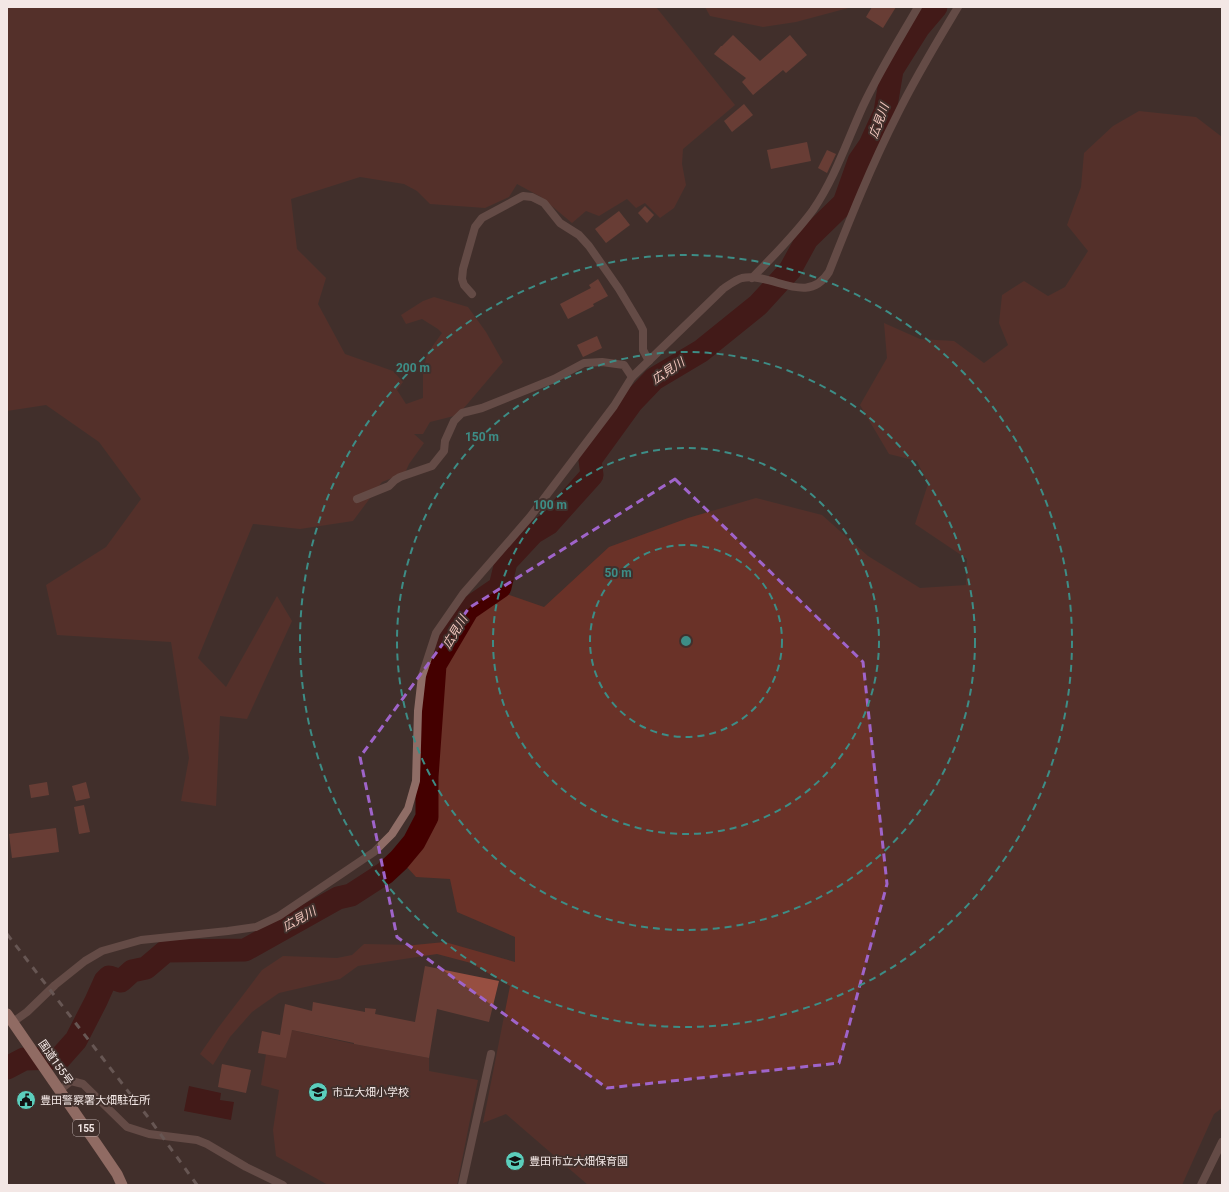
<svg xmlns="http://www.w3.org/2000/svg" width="1229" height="1192" viewBox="0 0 1229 1192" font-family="Roboto,'Noto Sans JP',sans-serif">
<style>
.green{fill:#6a3228}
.water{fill:#400}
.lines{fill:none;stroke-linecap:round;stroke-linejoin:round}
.river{stroke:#400;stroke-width:23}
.building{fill:#974f41}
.minor{stroke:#8f6d66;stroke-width:8}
.tertiary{stroke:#8f6d66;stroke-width:8}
.trunk{stroke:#efb3a6;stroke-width:11}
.rail{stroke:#948683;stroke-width:3;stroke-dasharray:7 7;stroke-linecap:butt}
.marked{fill:none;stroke:#9f64ca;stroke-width:3;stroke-dasharray:8 5;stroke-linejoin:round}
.ring{fill:none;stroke:#3d8d86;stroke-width:2;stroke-dasharray:7 5}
.labels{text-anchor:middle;stroke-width:4;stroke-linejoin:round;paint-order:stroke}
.shield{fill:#41302c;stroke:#beb0ae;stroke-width:1}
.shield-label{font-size:10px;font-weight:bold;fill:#f3e7e5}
.street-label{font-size:11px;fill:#f3e7e5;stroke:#41302c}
.poi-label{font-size:11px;fill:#f3e7e5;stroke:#41302c;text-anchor:start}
.water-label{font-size:12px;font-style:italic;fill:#f3c7be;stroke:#41302c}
.centre{fill:#3d8d86;stroke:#41302c;stroke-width:2}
.ring-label{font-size:12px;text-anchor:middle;font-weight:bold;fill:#3d8d86;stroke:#41302c;stroke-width:4;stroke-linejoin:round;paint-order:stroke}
</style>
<rect width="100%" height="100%" fill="#41302c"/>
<g class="green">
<path d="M7,7H656L735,105L683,149L682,164L686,185L674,208L660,218L645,203L636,208L627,199L599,216L586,211L572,223L541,197L517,184L509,197L485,208L430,204L417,191L404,184L360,177L291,199L297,249L326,278L318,304L345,354L393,371L403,382L397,390L406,404L423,398V372L427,354L442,333L438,329L422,319L406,324L401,315L423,301L434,297L468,307L486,332L503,362L458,415L430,422L423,434H414L424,443L409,464L405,473L382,482L353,521L300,529L253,524L198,658L226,687L277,596L292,621L247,719L220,716L216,806L181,801L189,758L171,642L57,635L46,585L106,547L141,499L99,442L46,405L7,411Z"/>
<path d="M705,7H852L796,22L763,27L710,16Z"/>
<path d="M1139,111L1196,117L1222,137V1108L1214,1114L1182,1185H588L506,1114L483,1123L510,986L471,963L437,954L358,966L340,979L279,993L252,1012L230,1037L213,1065L200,1054L218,1028L262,970L283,956L337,958L352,955L364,944L414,945L445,942L515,962V937L457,912L450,879L416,877L406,866L426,835L434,810L442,670L470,617L504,593L544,607L609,547L688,518L756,498L822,515L868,556L920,588L966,585L967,559L915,524L928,484L917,461L889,454L860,405L887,358L884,323L920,339L954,341L984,363L1008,345L999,323L1002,295L1024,281L1048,296L1065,287L1088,251L1067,225L1081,187L1084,153L1113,126Z"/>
<path d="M292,1030L354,1044L429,1058V1071L478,1080L457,1185H328L276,1156L273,1130L279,1090L261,1085L266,1054Z"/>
</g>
<path class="water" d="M189,1086L221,1093L220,1100L234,1102L231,1120L184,1111Z"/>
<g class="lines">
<path class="river" d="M7,1068L24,1059L60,1058L76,1040L96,1001L105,981L109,977L121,981L132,971L146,968L166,951L245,950L338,898L351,895L385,873L399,860L414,842L427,817V777L435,665L468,609L500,587L506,562L533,533L548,524L592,475L590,460L632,402L654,379L701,351L758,305L790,270L807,239L844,203L859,161L870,145L885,112L892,70L919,27L936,7"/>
</g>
<g class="building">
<path d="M872,7H896L883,28L866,17Z"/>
<path d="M733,35L760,61L790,35L807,55L786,73L783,70L753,95L742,82L746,78L714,54L721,46H722Z"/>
<path d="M744,104L753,115L732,132L724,121Z"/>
<path d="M807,142L811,161L771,169L767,150Z"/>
<path d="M827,150L836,154L827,173L818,168Z"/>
<path d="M645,206L654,215L647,223L638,213Z"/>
<path d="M619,211L630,225L606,243L595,229Z"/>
<path d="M598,279L608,296L593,304L594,306L568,319L560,304L591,288L589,285Z"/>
<path d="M597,336L602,348L583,357L577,345Z"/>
<path d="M47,782L49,795L31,798L29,785Z"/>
<path d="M86,782L90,798L76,801L72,786Z"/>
<path d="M84,805L90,832L79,834L74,807Z"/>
<path d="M56,828L59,852L12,858L9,834Z"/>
<path d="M425,966L499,981L489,1022L437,1009L429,1058L354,1044V1043L292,1030L286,1058L258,1053L262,1031L280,1035L285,1004L312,1011L313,1002L365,1012V1008L376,1009L375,1014L415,1022Z"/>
<path d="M222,1064L251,1070L246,1093L218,1087Z"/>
</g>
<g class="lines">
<g class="minor">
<path d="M752,278C774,255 794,236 813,210C835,178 847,141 863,106C879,72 899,40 918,7"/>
<path d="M472,294L464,285L462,279L463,269L475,227L482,218L523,196L532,197L544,203L560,223L579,235L589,246L619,289L640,324L643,330V350L649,361"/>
<path d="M357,499L389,486L395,480L400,477L432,466L444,451L445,441L454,421L462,413L482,408L554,379L584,363L602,362L624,365L632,377"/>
<path d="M13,1022L27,1012L55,985L85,961L102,951L141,940L228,931L256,927L279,916L374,852L392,834L408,809L416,781L418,711L422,676L436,633L463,594L530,517L614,406L632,377L723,289C729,285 735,280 742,278C773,272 807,307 829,272C850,219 871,166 897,115C915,78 937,42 958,7"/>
<path d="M60,1090L71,1081L83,1084L127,1127L149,1134L197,1140L207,1144L246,1167L283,1185"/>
<path d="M462,1185L491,1054"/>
</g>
<path class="tertiary" d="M1201,1185L1222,1142"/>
<path class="trunk" d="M7,1014L100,1149L117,1174L122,1185"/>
<path class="rail" d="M7,934L151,1121L197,1185"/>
</g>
<path d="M0 0H1229V1192H0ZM675,479L863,662L887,884L839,1063L607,1088L397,937L360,757L469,608Z" fill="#41302c" fill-opacity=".55" fill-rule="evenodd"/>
<path class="marked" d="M675,479L863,662L887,884L839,1063L607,1088L397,937L360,757L469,608Z"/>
<g class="ring">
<circle cx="686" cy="641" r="96"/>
<circle cx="686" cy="641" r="193"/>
<circle cx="686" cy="641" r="289"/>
<circle cx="686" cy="641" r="386"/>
</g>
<defs>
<symbol id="school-disc" viewBox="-11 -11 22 22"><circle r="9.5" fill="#5bcebc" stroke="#41302c"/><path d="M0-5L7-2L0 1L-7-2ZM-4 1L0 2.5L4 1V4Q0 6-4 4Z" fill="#111"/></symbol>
<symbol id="civic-disc" viewBox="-11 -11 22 22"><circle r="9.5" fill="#5bcebc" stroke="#41302c"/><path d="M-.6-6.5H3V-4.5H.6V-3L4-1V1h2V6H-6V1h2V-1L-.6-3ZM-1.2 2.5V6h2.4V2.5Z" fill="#111"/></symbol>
</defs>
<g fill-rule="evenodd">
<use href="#school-disc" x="307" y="1081" width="22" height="22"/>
<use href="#civic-disc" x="15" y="1089" width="22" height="22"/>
<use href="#school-disc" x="504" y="1150" width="22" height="22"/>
</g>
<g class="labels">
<rect class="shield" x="73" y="1120" width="26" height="16" rx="3"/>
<g class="shield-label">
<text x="86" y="1132">155</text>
</g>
<g class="street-label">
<text transform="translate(56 1062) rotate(55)" y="4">国道155号</text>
</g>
<g class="poi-label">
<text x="332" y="1096">市立大畑小学校</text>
<text x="40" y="1104">豊田警察署大畑駐在所</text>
<text x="529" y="1165">豊田市立大畑保育園</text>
</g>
<g class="water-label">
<text transform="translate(879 121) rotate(-70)" y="4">広見川</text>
<text transform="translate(668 371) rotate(-33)" y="4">広見川</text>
<text transform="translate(455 632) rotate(-59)" y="4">広見川</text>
<text transform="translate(299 919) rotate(-29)" y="4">広見川</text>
</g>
</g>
<circle cx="686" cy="641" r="6" class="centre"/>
<g class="ring-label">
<text x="413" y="372">200 m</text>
<text x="482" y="441">150 m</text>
<text x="550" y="509">100 m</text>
<text x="618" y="577">50 m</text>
</g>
<rect width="1229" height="1192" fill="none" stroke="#f3e7e5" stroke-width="16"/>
</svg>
